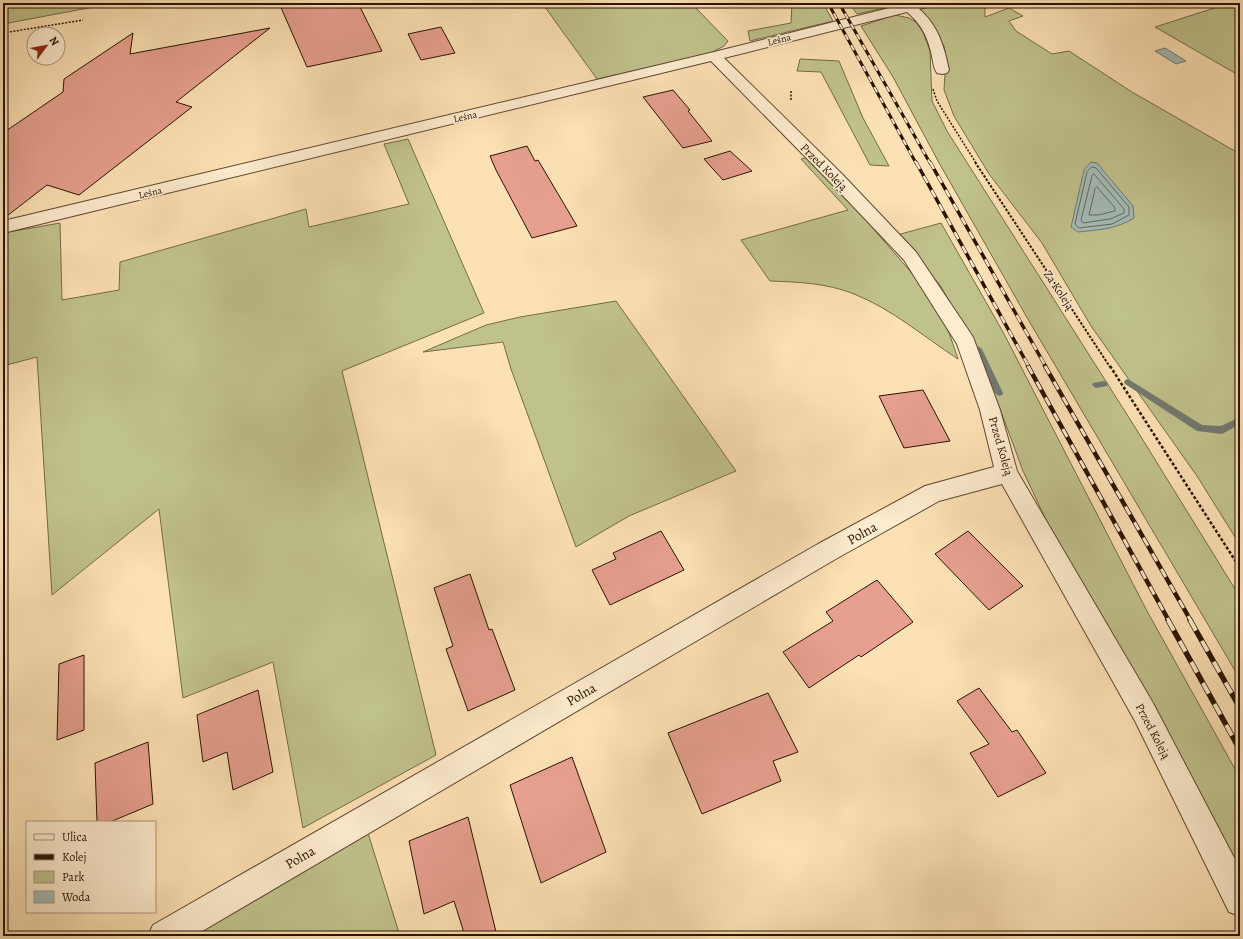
<svg xmlns="http://www.w3.org/2000/svg" width="1243" height="939" viewBox="0 0 1243 939" font-family="Alegreya,serif">
<style>
.green{fill:#c0c28c;stroke:#746a48}
.water{fill:#a3bbb7;stroke:#72786f}
.lines{fill:none;stroke-linecap:round;stroke-linejoin:round}
.shore{stroke:#66675e;stroke-width:1}
.stream{fill:#72786f;fill-rule:evenodd}
.building{fill:#e7a08f;stroke:#291304}
.minor-casing{stroke:#5e4630;stroke-width:2}
.path-far2{stroke:#291304;stroke-width:1.5;stroke-dasharray:2 1.5;stroke-linecap:butt}
.path-far1{stroke:#291304;stroke-width:2;stroke-dasharray:2.5 1.5;stroke-linecap:butt}
.path{stroke:#291304;stroke-width:2.5;stroke-dasharray:3 2;stroke-linecap:butt}
.minor{fill:#fdecce;fill-rule:evenodd}
.rail-far3-casing{stroke:#291304;stroke-width:3}
.rail-far2-casing{stroke:#291304;stroke-width:3.5}
.rail-far1-casing{stroke:#291304;stroke-width:4.5}
.rail-casing{stroke:#291304;stroke-width:5.5}
.rail-far3{stroke:#fdecce;stroke-width:2;stroke-dasharray:6;stroke-linecap:butt}
.rail-far2{stroke:#fdecce;stroke-width:2.5;stroke-dasharray:8;stroke-linecap:butt}
.rail-far1{stroke:#fdecce;stroke-width:3;stroke-dasharray:9;stroke-linecap:butt}
.rail{stroke:#fdecce;stroke-width:4;stroke-dasharray:12;stroke-linecap:butt}
.labels{text-anchor:middle;stroke-width:3.5;stroke-linejoin:round;paint-order:stroke}
.far-street-label{font-size:10px;fill:#291304;stroke:#fdecce}
.street-label{font-size:12px;fill:#291304;stroke:#fdecce}
.near-street-label{font-size:14px;fill:#291304;stroke:#fdecce}
</style>
<rect width="100%" height="100%" fill="#fce1b4"/>
<filter id="stains"><feTurbulence type="fractalNoise" baseFrequency=".005" numOctaves="4"/><feColorMatrix values="0 0 0 0 .2 0 0 0 0 .09 0 0 0 0 .02 0 0 0 .5 -.17"/></filter>
<radialGradient id="worn" r=".72"><stop offset=".6" stop-color="#630" stop-opacity="0"/><stop offset="1" stop-color="#630" stop-opacity=".3"/></radialGradient>
<g class="green">
<path d="M3,3H115L3,24Z"/>
<path d="M542,3H691L728,41L724,46L709,54L597,79Z"/>
<path d="M792,3H823L833,21L750,41L748,31L791,23Z"/>
<path d="M849,3H894L884,8L857,14Z"/>
<path d="M948,3L985,4V17L1009,8L1023,16L1009,21L1016,31L1052,54L1069,51L1132,92L1240,154V545L1197,476L1091,326L1042,243L989,174L954,116L944,90L946,58L944,46L920,9L929,5Z"/>
<path d="M1230,3L1240,9V76L1155,27Z"/>
<path d="M895,15L909,18L917,23L923,32L930,51L932,101L947,131L1133,424L1240,597V679L1029,321L938,161L893,77L861,26Z"/>
<path d="M800,59L839,61L863,118L889,166L870,165L821,72L797,71Z"/>
<path d="M408,139L484,313L342,371L436,755L303,828L273,662L183,698L159,509L52,595L37,357L3,366V233L60,223L62,300L119,290L120,262L306,209L309,227L409,204L384,144Z"/>
<path d="M806,158L822,171L845,196L916,278L943,315L958,359C924,337 892,309 854,294C827,283 798,282 770,281L741,240L848,210L801,159Z"/>
<path d="M941,223L1003,332L1147,611L1240,778V872L1058,545L1023,471L999,406L966,330L940,285L897,235Z"/>
<path d="M616,301L736,471L629,516L576,547L511,369L503,342L423,352L486,325L520,317Z"/>
<path d="M368,833L400,936H194Z"/>
</g>
<g class="water">
<path d="M1165,48L1186,61L1176,64L1155,51Z"/>
<path d="M1091,162L1097,163L1133,206L1134,218C1117,229 1098,230 1078,232L1071,227L1084,170Z"/>
</g>
<g class="lines">
<g class="shore">
<path d="M1092,167L1096,168L1129,207V215L1112,224L1079,228L1075,224L1087,172Z"/>
<path d="M1094,174L1124,209V213L1110,219L1083,223L1081,220L1092,176Z"/>
<path d="M1097,187L1115,208V211L1098,215H1089L1095,189Z"/>
</g>
<g class="stream">
<path d="M978,346L982,349L1003,393L1002,395L999,396L995,393L974,349Z"/>
<path d="M1128,379L1202,425L1221,426L1240,417V424L1222,434L1197,431L1125,384L1124,382L1125,380Z"/>
<path d="M1104,381L1107,382L1108,384L1107,386L1096,388L1092,385L1093,383Z"/>
</g>
</g>
<g class="building">
<path d="M279,3H358L382,51L307,67Z"/>
<path d="M441,27L455,53L421,60L408,34Z"/>
<path d="M270,28L176,102L192,107L79,195L47,185L3,219V133L63,92L64,79L133,33L130,54Z"/>
<path d="M673,90L690,110L688,111L712,141L683,148L643,97Z"/>
<path d="M527,146L535,161L538,160L577,226L532,238L496,170L490,156Z"/>
<path d="M730,151L752,171L723,180L704,159Z"/>
<path d="M923,390L950,441L904,448L879,396Z"/>
<path d="M661,531L684,570L610,605L592,570L616,559L613,553Z"/>
<path d="M968,531L1023,586L989,610L935,554Z"/>
<path d="M470,574L489,630L492,629L515,690L468,711L446,649L453,646L434,588Z"/>
<path d="M877,580L913,622L861,657L859,655L809,688L783,652L833,621L826,612Z"/>
<path d="M84,655V730L57,740L59,664Z"/>
<path d="M979,688L1012,732L1017,730L1046,773L998,797L970,753L989,744L957,701Z"/>
<path d="M258,690L273,772L233,790L227,752L203,762L197,715Z"/>
<path d="M768,693L798,752L773,761L781,781L702,814L668,733Z"/>
<path d="M148,742L153,804L110,822H97L95,763Z"/>
<path d="M572,757L606,852L541,883L510,785Z"/>
<path d="M468,817L497,936H465L454,901L424,914L409,841Z"/>
</g>
<g class="lines">
<defs>
<path id="minor" d="M909,3H932L931,6L919,9C938,25 944,46 949,70L947,73L942,74L937,73C933,67 933,59 931,52C927,35 920,23 907,12L724,58L842,174L916,252L973,337L1000,410L1017,471L1153,703L1240,869V916L1229,912L1135,721L1002,484L939,501L834,560L194,936H148L153,925L818,544L925,486L994,467L980,410L957,344L904,260L830,182L711,61L3,233V221L714,52Z"/>
</defs>
<use href="#minor" class="minor-casing"/>
<g class="path-far2">
<path d="M3,33L83,20"/>
<path d="M933,89L937,101L976,163"/>
<path d="M791,91V101"/>
</g>
<path class="path-far1" d="M975,162L1110,367"/>
<path class="path" d="M1110,366L1240,568"/>
<use href="#minor" class="minor"/>
<defs>
<g id="rail-far3">
<path d="M828,3L916,163"/>
<path d="M839,3L930,163"/>
</g>
<g id="rail-far2">
<path d="M916,162L1029,367"/>
<path d="M930,162L1046,367"/>
</g>
<g id="rail-far1">
<path d="M1028,366L1169,621"/>
<path d="M1045,366L1191,621"/>
</g>
<g id="rail">
<path d="M1168,620L1240,750"/>
<path d="M1190,620L1240,708"/>
</g>
</defs>
<use href="#rail-far3" class="rail-far3-casing"/>
<use href="#rail-far2" class="rail-far2-casing"/>
<use href="#rail-far1" class="rail-far1-casing"/>
<use href="#rail" class="rail-casing"/>
<use href="#rail-far3" class="rail-far3"/>
<use href="#rail-far2" class="rail-far2"/>
<use href="#rail-far1" class="rail-far1"/>
<use href="#rail" class="rail"/>
</g>
<g class="labels">
<g class="far-street-label">
<text transform="translate(779 39) rotate(-15)" y="4">Leśna</text>
<text transform="translate(465 116) rotate(-13)" y="4">Leśna</text>
<text transform="translate(150 192) rotate(-14)" y="4">Leśna</text>
</g>
<g class="street-label">
<text transform="translate(824 167) rotate(45)" y="4">Przed Koleją</text>
<text transform="translate(1059 290) rotate(56)" y="4">Za Koleją</text>
<text transform="translate(1001 446) rotate(74)" y="4">Przed Koleją</text>
<text transform="translate(1153 731) rotate(62)" y="4">Przed Koleją</text>
</g>
<g class="near-street-label">
<text transform="translate(862 533) rotate(-29)" y="5">Polna</text>
<text transform="translate(581 694) rotate(-30)" y="5">Polna</text>
<text transform="translate(300 857) rotate(-30)" y="5">Polna</text>
</g>
</g>
<rect width="1243" height="939" fill="none" stroke="#fce1b4" stroke-width="16"/>
<rect x="4" y="4" width="1235" height="931" fill="none" stroke="#291304" stroke-width="2"/>
<rect x="8" y="8" width="1227" height="923" fill="none" stroke="#291304"/>
<rect x="26" y="821" width="130" height="92" fill="#fdecce" stroke="#a8957d"/>
<rect x="34" y="834" width="20" height="6" fill="#fdecce" stroke="#a8957d"/>
<text x="62" y="841" font-size="12" fill="#291304">Ulica</text>
<rect x="34" y="854" width="20" height="6" fill="#291304" stroke="#a8957d"/>
<text x="62" y="861" font-size="12" fill="#291304">Kolej</text>
<rect x="34" y="871" width="20" height="12" fill="#c0c28c" stroke="#a8957d"/>
<text x="62" y="881" font-size="12" fill="#291304">Park</text>
<rect x="34" y="891" width="20" height="12" fill="#a3bbb7" stroke="#a8957d"/>
<text x="62" y="901" font-size="12" fill="#291304">Woda</text>
<g transform="translate(46 46) rotate(58)"><circle r="19" fill="#fdecce" stroke="#a8957d"/>
<path d="M0-3L7 15L0 10L-7 15Z" fill="#8f2418"/>
<text y="-6" font-size="11" font-weight="bold" text-anchor="middle" fill="#291304">N</text>
</g>
<rect width="100%" height="100%" filter="url(#stains)"/>
<rect width="100%" height="100%" fill="url(#worn)"/>
</svg>
